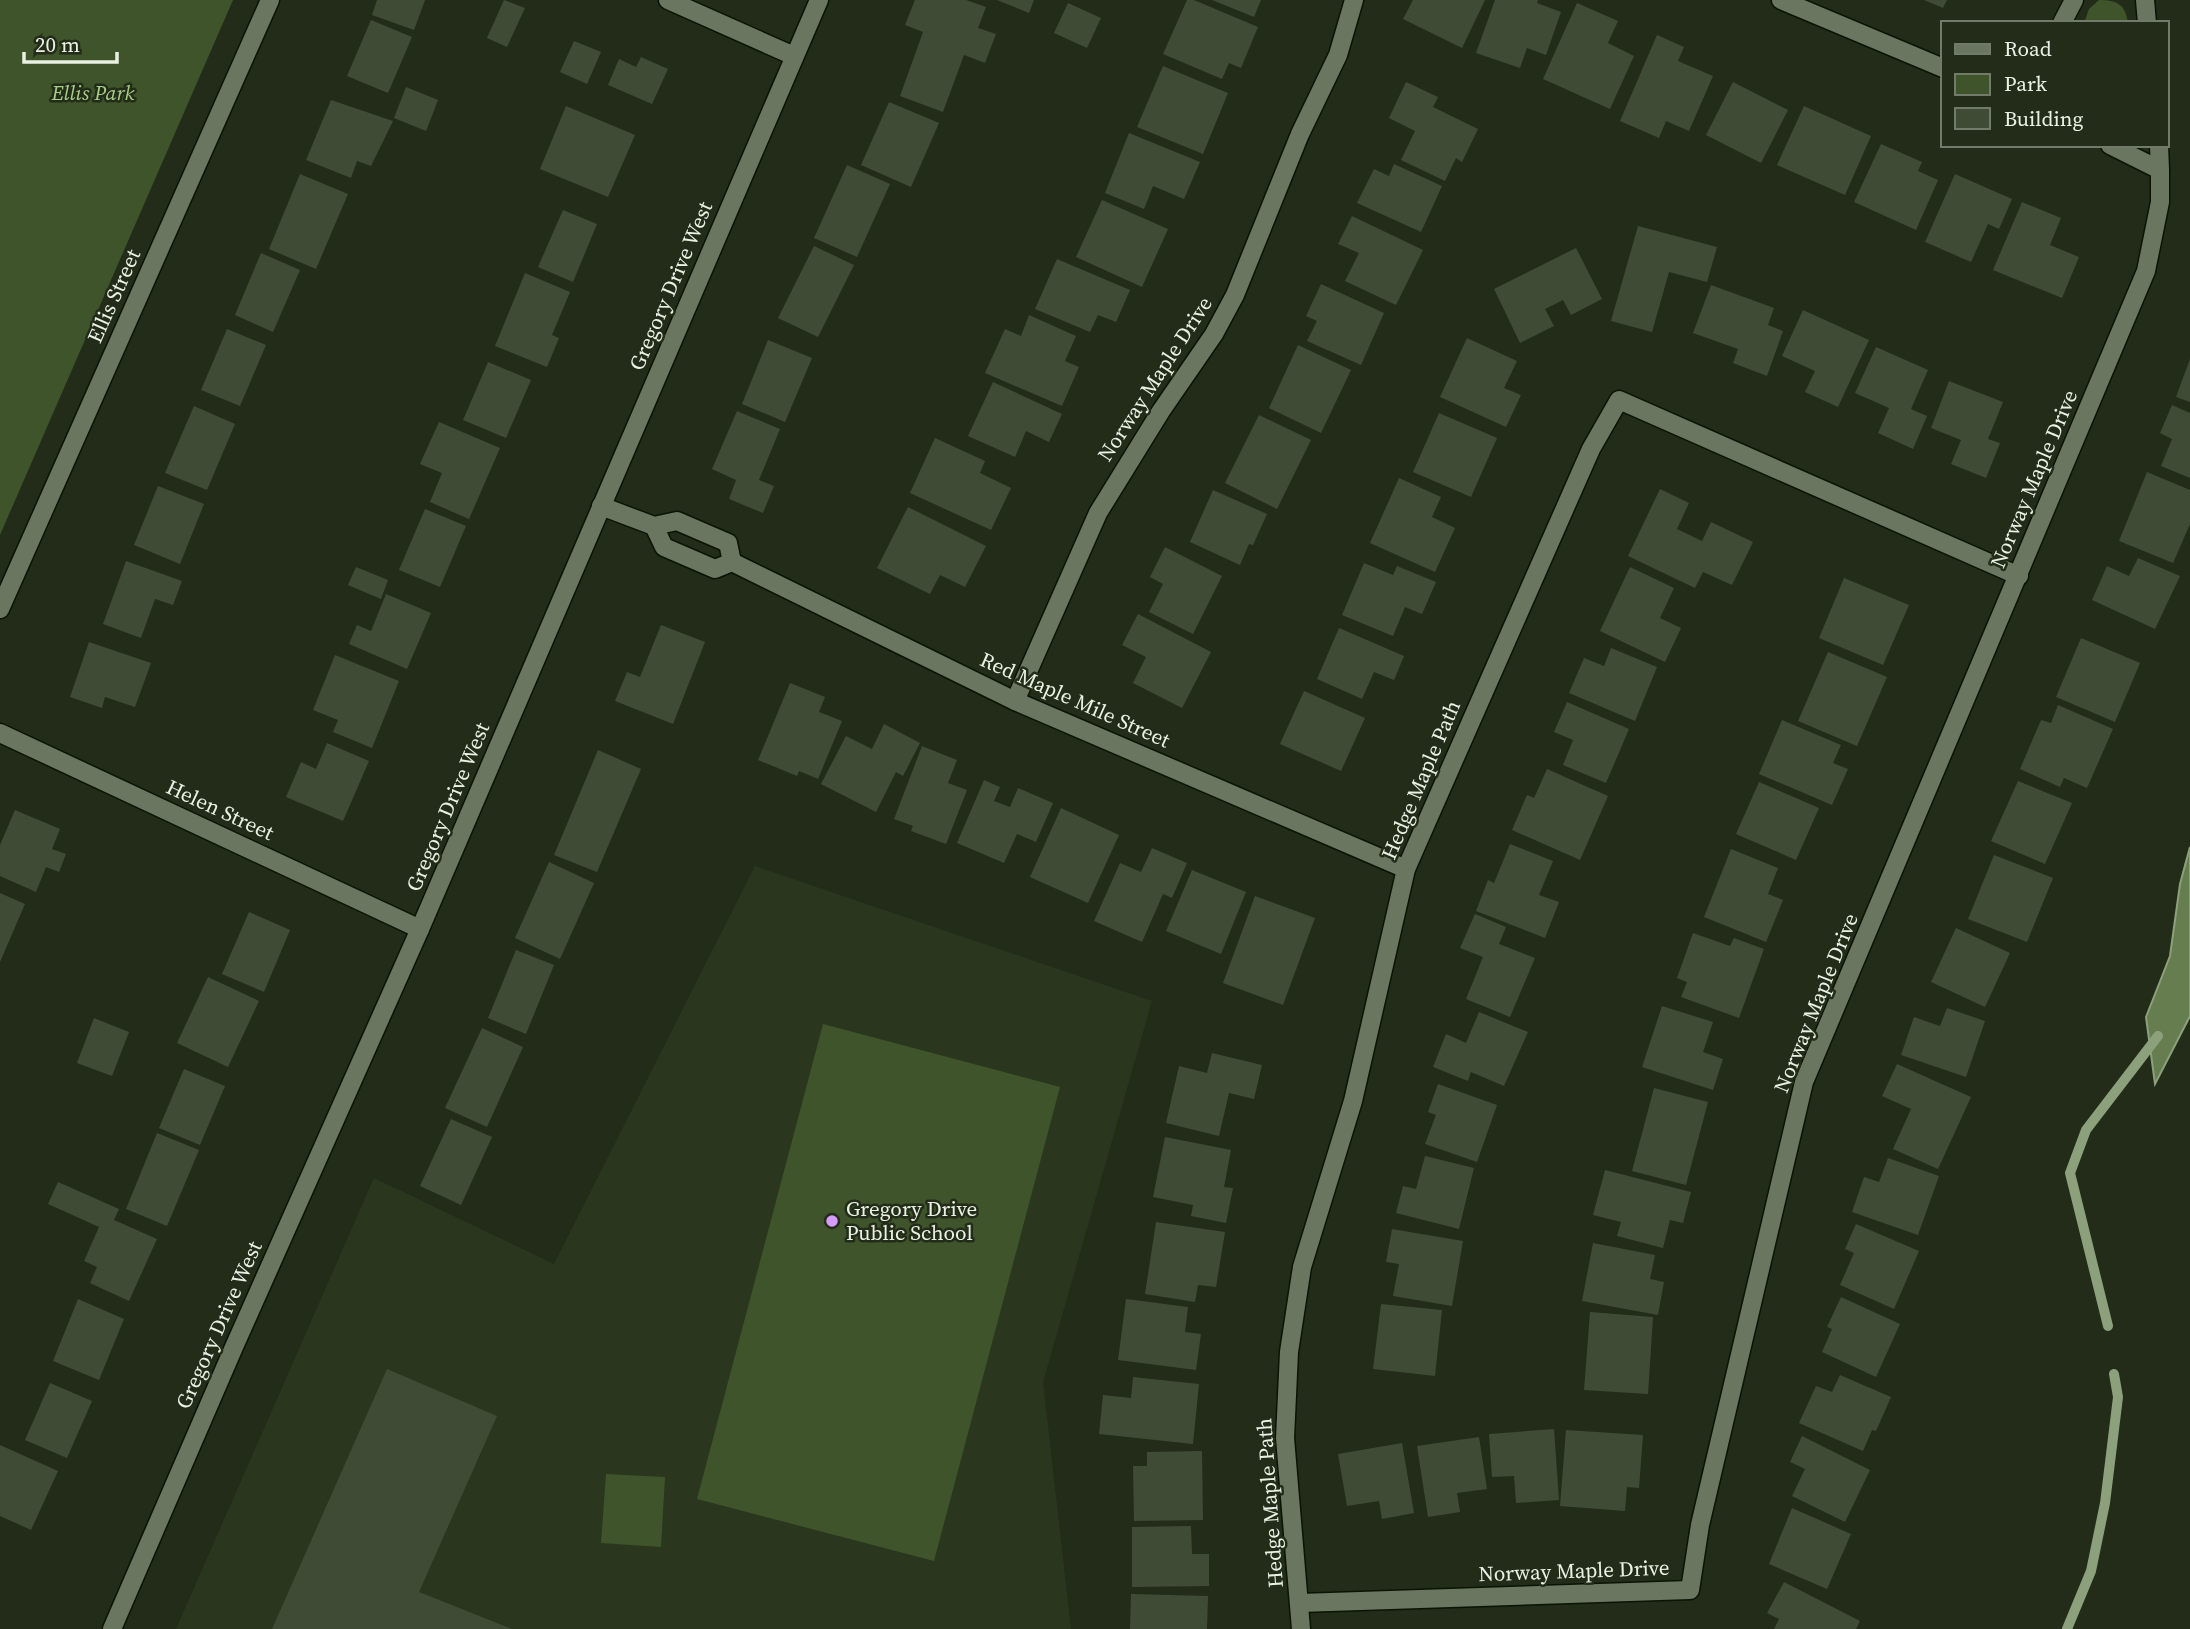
<svg xmlns="http://www.w3.org/2000/svg" width="2190" height="1629" viewBox="0 0 2190 1629" font-family="'Source Serif 4',serif">
<style>
.built{fill:#2a371e}
.green{fill:#3f542b}
.water{fill:#657d4f;stroke:#8da07c;stroke-width:2}
.lines{fill:none;stroke-linecap:round;stroke-linejoin:round}
.stream{stroke:#8da07c;stroke-width:10}
.building{fill:#404b36}
.minor-casing{stroke:#0b1404;stroke-width:21}
.minor{stroke:#6a7660;stroke-width:18}
.poi-dot{fill:#d59cfb;stroke:#222c19;stroke-width:2.5}
.labels{text-anchor:middle;stroke-width:5;stroke-linejoin:round;paint-order:stroke}
.park-label{font-size:21px;font-style:italic;fill:#a7cd86;stroke:#222c19}
.street-label{font-size:21px;fill:#eaf1e4;stroke:#222c19}
.poi-label{font-size:21px;fill:#eaf1e4;stroke:#222c19;text-anchor:start}
</style>
<rect width="100%" height="100%" fill="#222c19"/>
<path class="built" d="M755,866L1152,1001L1043,1382L1071,1629H176L374,1178L554,1264Z"/>
<g class="green">
<path d="M0,0H233L0,535Z"/>
<path d="M2099,0C2117,0 2125,4 2128,23H2084L2089,9Z"/>
<path d="M823,1024L1060,1087L934,1561L697,1499Z"/>
<path d="M606,1474L665,1477L661,1547L601,1543Z"/>
</g>
<path class="water" d="M2190,847V1016L2155,1084L2146,1017L2170,956L2180,884Z"/>
<g class="lines">
<g class="stream">
<path d="M2108,1326L2070,1173L2086,1130L2158,1036"/>
<path d="M2067,1629L2091,1571L2105,1503L2118,1397L2114,1374"/>
</g>
</g>
<g class="building">
<path d="M377,0H425L414,30L372,15Z"/>
<path d="M504,0L525,8L507,47L487,38Z"/>
<path d="M915,0H966L986,7L978,28L996,34L985,63L964,55L943,112L900,96L923,32L905,25Z"/>
<path d="M997,0H1034L1029,13Z"/>
<path d="M1187,0H1194L1258,27L1241,68L1229,63L1222,79L1163,54Z"/>
<path d="M1212,0H1261L1254,17Z"/>
<path d="M1413,0H1485L1462,48L1403,19Z"/>
<path d="M1495,0H1538L1537,3L1561,12L1546,55L1527,48L1520,68L1476,53Z"/>
<path d="M1924,0H1947L1943,8Z"/>
<path d="M1068,3L1101,18L1087,48L1054,33Z"/>
<path d="M1577,3L1618,21L1608,43L1634,56L1610,109L1543,79Z"/>
<path d="M371,20L412,37L388,93L347,76Z"/>
<path d="M1657,35L1684,47L1678,61L1713,76L1689,131L1666,121L1659,138L1620,121Z"/>
<path d="M574,41L601,52L587,84L560,72Z"/>
<path d="M641,57L668,69L652,104L608,85L619,59L636,67Z"/>
<path d="M1163,66L1228,93L1203,154L1137,127Z"/>
<path d="M1406,82L1438,97L1433,107L1478,129L1462,162L1456,158L1445,181L1401,160L1415,131L1389,118Z"/>
<path d="M1733,82L1788,110L1761,163L1706,135Z"/>
<path d="M406,87L438,100L426,131L394,118Z"/>
<path d="M331,100L393,121L371,166L357,161L351,178L306,160Z"/>
<path d="M889,102L939,123L911,187L861,165Z"/>
<path d="M566,106L635,135L608,197L540,169Z"/>
<path d="M1804,106L1871,136L1845,195L1777,165Z"/>
<path d="M1129,133L1200,162L1184,199L1153,186L1144,209L1105,193Z"/>
<path d="M1881,144L1922,162L1918,171L1938,180L1916,230L1854,202Z"/>
<path d="M1394,164L1442,186L1421,232L1357,203L1374,169L1389,176Z"/>
<path d="M847,165L890,184L857,257L814,238Z"/>
<path d="M300,174L348,194L316,269L269,249Z"/>
<path d="M1955,174L2012,199L1999,229L1988,224L1971,262L1925,242Z"/>
<path d="M1102,200L1168,229L1142,287L1076,257Z"/>
<path d="M2022,202L2061,218L2050,245L2079,257L2062,298L1993,270Z"/>
<path d="M563,210L597,224L573,282L538,267Z"/>
<path d="M1352,216L1423,250L1396,305L1345,281L1359,253L1338,244Z"/>
<path d="M1638,226L1717,247L1707,282L1669,272L1652,332L1611,321Z"/>
<path d="M814,246L854,265L818,337L778,318Z"/>
<path d="M1576,248L1602,299L1571,315L1563,300L1545,309L1554,326L1520,343L1494,289Z"/>
<path d="M261,253L300,270L273,332L235,315Z"/>
<path d="M1057,259L1130,290L1116,322L1098,315L1090,332L1035,309Z"/>
<path d="M525,273L570,292L552,335L559,338L547,367L495,346Z"/>
<path d="M1321,284L1384,313L1361,365L1307,341L1317,321L1306,316Z"/>
<path d="M1711,285L1774,308L1768,325L1783,331L1767,376L1733,363L1738,349L1693,333Z"/>
<path d="M1803,310L1869,340L1838,407L1805,392L1815,371L1782,356Z"/>
<path d="M1029,315L1076,336L1065,361L1079,367L1062,406L985,373L1005,329L1021,336Z"/>
<path d="M227,329L266,345L240,406L201,390Z"/>
<path d="M1467,338L1517,361L1504,388L1521,395L1506,427L1440,397Z"/>
<path d="M768,340L812,358L785,422L742,404Z"/>
<path d="M1298,345L1351,370L1321,433L1269,408Z"/>
<path d="M1876,347L1928,370L1911,409L1927,416L1913,449L1878,433L1889,408L1855,393Z"/>
<path d="M2190,359V402L2176,397Z"/>
<path d="M488,362L531,380L506,438L463,420Z"/>
<path d="M1949,381L2003,402L1988,439L2000,443L1986,478L1951,464L1961,440L1931,428Z"/>
<path d="M993,382L1062,414L1049,442L1026,431L1015,457L968,436Z"/>
<path d="M2172,405L2190,413V478L2161,466L2172,439L2160,433Z"/>
<path d="M194,406L235,424L207,490L165,473Z"/>
<path d="M737,411L780,429L759,480L774,486L763,513L729,499L736,480L712,469Z"/>
<path d="M1439,413L1497,438L1471,497L1413,472Z"/>
<path d="M1259,415L1311,440L1277,509L1225,483Z"/>
<path d="M439,422L500,448L469,519L430,502L442,473L420,464Z"/>
<path d="M935,438L985,461L980,473L1011,488L991,530L910,493Z"/>
<path d="M2147,472L2190,490V524L2173,563L2119,541Z"/>
<path d="M1399,478L1441,497L1432,517L1455,528L1435,572L1370,543Z"/>
<path d="M158,486L204,504L180,564L134,545Z"/>
<path d="M1660,489L1689,503L1677,529L1702,541L1711,522L1753,542L1732,585L1703,572L1695,588L1628,556Z"/>
<path d="M1213,490L1267,514L1253,545L1249,544L1240,565L1190,542Z"/>
<path d="M908,507L986,546L965,587L940,575L930,594L877,568Z"/>
<path d="M425,509L466,526L440,587L399,570Z"/>
<path d="M1165,547L1222,576L1193,634L1149,612L1163,584L1150,577Z"/>
<path d="M2138,558L2180,576L2155,629L2092,600L2107,566L2129,576Z"/>
<path d="M126,561L182,581L173,605L155,599L141,638L103,624Z"/>
<path d="M1364,563L1393,575L1397,566L1436,582L1422,614L1405,607L1393,636L1342,615Z"/>
<path d="M356,567L388,580L381,599L348,585Z"/>
<path d="M1630,567L1674,588L1660,618L1681,628L1665,662L1600,631Z"/>
<path d="M1844,578L1909,605L1883,665L1819,638Z"/>
<path d="M386,594L431,613L407,669L349,644L357,625L371,631Z"/>
<path d="M1138,614L1211,652L1182,708L1133,683L1146,657L1122,645Z"/>
<path d="M661,625L705,642L673,724L615,701L627,672L640,677Z"/>
<path d="M1339,628L1404,656L1394,680L1374,672L1362,699L1317,679Z"/>
<path d="M2081,638L2140,663L2115,722L2056,697Z"/>
<path d="M89,642L151,663L135,707L105,697L102,708L70,697Z"/>
<path d="M1611,648L1657,667L1635,721L1569,693L1584,658L1604,666Z"/>
<path d="M1828,652L1887,677L1857,746L1798,721Z"/>
<path d="M335,655L399,681L372,748L333,732L338,720L313,710Z"/>
<path d="M790,683L825,697L819,712L842,721L818,779L799,771L797,776L758,760Z"/>
<path d="M1304,691L1365,718L1341,771L1280,744Z"/>
<path d="M1567,702L1629,729L1606,783L1563,765L1573,740L1554,732Z"/>
<path d="M2058,705L2113,729L2087,788L2064,778L2060,787L2020,769L2041,720L2051,723Z"/>
<path d="M1782,720L1841,745L1833,763L1848,769L1832,805L1759,774Z"/>
<path d="M884,724L920,743L903,776L896,772L876,812L821,784L846,736L872,749Z"/>
<path d="M327,743L369,761L343,821L286,797L301,762L316,769Z"/>
<path d="M922,746L957,760L948,783L967,790L946,844L911,831L913,826L894,819Z"/>
<path d="M598,750L641,769L597,872L554,855Z"/>
<path d="M1547,769L1608,796L1580,860L1512,830L1527,795L1534,798Z"/>
<path d="M984,780L1000,787L994,801L1010,807L1018,788L1053,803L1036,842L1017,834L1004,863L957,843Z"/>
<path d="M2018,781L2072,803L2045,864L1991,841Z"/>
<path d="M1759,782L1819,808L1796,860L1736,834Z"/>
<path d="M1061,808L1119,835L1088,903L1030,877Z"/>
<path d="M15,810L60,829L52,849L66,854L59,872L46,867L36,892L0,876V845Z"/>
<path d="M1510,844L1553,861L1539,895L1559,902L1545,938L1476,911L1488,880L1494,883Z"/>
<path d="M1152,848L1187,863L1172,898L1163,894L1142,942L1094,921L1120,863L1141,872Z"/>
<path d="M1731,849L1778,868L1768,894L1783,900L1766,942L1704,917Z"/>
<path d="M1994,855L2053,878L2027,942L1968,919Z"/>
<path d="M549,862L594,883L560,959L515,938Z"/>
<path d="M1192,870L1246,892L1221,954L1166,931Z"/>
<path d="M0,893L25,904L0,962Z"/>
<path d="M1255,896L1315,918L1283,1005L1223,983Z"/>
<path d="M249,912L290,930L264,992L222,974Z"/>
<path d="M1475,914L1506,927L1499,944L1535,958L1510,1017L1466,999L1483,957L1460,948Z"/>
<path d="M1956,928L2010,953L1985,1007L1931,982Z"/>
<path d="M1693,933L1730,946L1734,938L1764,949L1739,1018L1681,997L1687,982L1677,978Z"/>
<path d="M516,950L554,965L526,1034L488,1018Z"/>
<path d="M208,977L259,1001L228,1067L177,1043Z"/>
<path d="M1662,1006L1713,1022L1703,1052L1723,1059L1713,1090L1642,1067Z"/>
<path d="M1947,1008L1985,1021L1966,1077L1901,1055L1914,1017L1940,1026Z"/>
<path d="M1479,1012L1528,1032L1504,1086L1471,1072L1468,1081L1433,1067L1446,1034L1466,1043Z"/>
<path d="M94,1018L129,1032L112,1076L77,1063Z"/>
<path d="M482,1028L523,1047L487,1127L445,1108Z"/>
<path d="M1212,1053L1262,1065L1254,1099L1229,1093L1219,1136L1166,1123L1179,1066L1207,1073Z"/>
<path d="M1897,1064L1971,1097L1938,1169L1893,1149L1911,1109L1882,1096Z"/>
<path d="M184,1069L225,1086L200,1145L159,1128Z"/>
<path d="M1438,1084L1497,1105L1477,1162L1425,1144L1436,1115L1428,1112Z"/>
<path d="M1654,1088L1708,1102L1686,1185L1632,1171Z"/>
<path d="M451,1119L492,1137L461,1205L420,1186Z"/>
<path d="M157,1133L199,1150L167,1226L126,1209Z"/>
<path d="M1165,1137L1231,1150L1224,1187L1233,1188L1226,1223L1191,1216L1193,1205L1153,1197Z"/>
<path d="M1425,1156L1474,1168L1459,1229L1396,1213L1403,1186L1416,1189Z"/>
<path d="M1888,1158L1939,1176L1918,1235L1852,1212L1864,1177L1879,1182Z"/>
<path d="M1605,1170L1691,1192L1683,1223L1670,1220L1663,1248L1617,1236L1621,1222L1593,1215Z"/>
<path d="M58,1182L119,1209L114,1220L157,1239L129,1301L90,1283L97,1267L84,1261L99,1227L48,1204Z"/>
<path d="M1156,1222L1225,1232L1216,1287L1198,1285L1195,1302L1145,1294Z"/>
<path d="M1856,1224L1919,1251L1894,1309L1840,1285L1854,1253L1845,1249Z"/>
<path d="M1392,1229L1463,1241L1452,1306L1393,1296L1399,1264L1386,1262Z"/>
<path d="M1593,1243L1655,1255L1650,1279L1664,1282L1658,1315L1582,1301Z"/>
<path d="M1841,1297L1900,1324L1876,1377L1822,1352L1832,1329L1827,1327Z"/>
<path d="M78,1299L124,1319L99,1380L53,1361Z"/>
<path d="M1126,1299L1188,1307L1185,1332L1201,1334L1196,1370L1118,1360Z"/>
<path d="M1381,1304L1442,1310L1435,1376L1373,1369Z"/>
<path d="M1590,1312L1653,1317L1648,1394L1584,1390Z"/>
<path d="M387,1369L497,1416L419,1592L512,1629H272Z"/>
<path d="M1840,1375L1891,1397L1876,1431L1872,1430L1863,1451L1799,1423L1816,1386L1832,1392Z"/>
<path d="M1133,1377L1199,1384L1193,1444L1099,1434L1103,1395L1131,1398Z"/>
<path d="M50,1383L92,1401L67,1458L25,1440Z"/>
<path d="M1554,1429L1559,1500L1516,1503L1514,1476L1492,1477L1489,1434Z"/>
<path d="M1566,1430L1643,1435L1639,1488L1627,1487L1625,1511L1560,1506Z"/>
<path d="M1802,1436L1870,1470L1845,1522L1792,1496L1805,1469L1790,1462Z"/>
<path d="M1479,1437L1487,1489L1457,1493L1460,1512L1428,1517L1417,1446Z"/>
<path d="M1402,1443L1414,1513L1382,1519L1379,1501L1347,1506L1338,1454Z"/>
<path d="M0,1445L58,1471L31,1530L0,1516Z"/>
<path d="M1202,1451L1203,1520L1134,1521L1133,1466H1147V1452Z"/>
<path d="M1792,1508L1851,1534L1827,1589L1769,1564Z"/>
<path d="M1191,1526L1192,1554H1209V1586L1132,1587V1527Z"/>
<path d="M1784,1582L1860,1621L1856,1629H1774L1779,1619L1767,1613Z"/>
<path d="M1131,1594L1208,1596L1207,1629H1130Z"/>
</g>
<g class="lines">
<defs>
<g id="minor">
<path d="M668,0L794,56"/>
<path d="M1781,0L1943,68"/>
<path d="M2145,0L2147,23"/>
<path d="M2062,23L2074,0"/>
<path d="M2159,145L2160,170"/>
<path d="M601,506L654,526L677,521L728,543L732,562"/>
<path d="M654,526L664,547L715,569L732,562"/>
<path d="M732,562L1015,701L1406,869"/>
<path d="M0,609L270,0"/>
<path d="M1015,701L1098,513L1161,411L1214,334L1235,295L1300,134L1338,55L1354,0"/>
<path d="M0,733L420,929"/>
<path d="M1300,1603L1690,1590L1700,1525L1804,1082L2146,271L2160,202V170L2110,145"/>
<path d="M112,1629L234,1347L420,929L819,0"/>
<path d="M1301,1629L1285,1438L1289,1352L1302,1267L1353,1101L1406,869L1591,449L1619,400L2019,576"/>
</g>
</defs>
<use href="#minor" class="minor-casing"/>
<use href="#minor" class="minor"/>
</g>
<circle class="poi-dot" cx="832" cy="1221" r="7"/>
<g class="labels">
<g class="park-label">
<text x="93" y="100">Ellis Park</text>
</g>
<g class="street-label">
<text transform="translate(671 286) rotate(-67)" y="7">Gregory Drive West</text>
<text transform="translate(114 296) rotate(-66)" y="7">Ellis Street</text>
<text transform="translate(1155 379) rotate(-57)" y="7">Norway Maple Drive</text>
<text transform="translate(2034 479) rotate(-67)" y="7">Norway Maple Drive</text>
<text transform="translate(1075 700) rotate(24)" y="7">Red Maple Mile Street</text>
<text transform="translate(1421 780) rotate(-67)" y="7">Hedge Maple Path</text>
<text transform="translate(448 807) rotate(-67)" y="7">Gregory Drive West</text>
<text transform="translate(220 810) rotate(25)" y="7">Helen Street</text>
<text transform="translate(1816 1003) rotate(-68)" y="7">Norway Maple Drive</text>
<text transform="translate(219 1325) rotate(-66)" y="7">Gregory Drive West</text>
<text transform="translate(1270 1503) rotate(-94)" y="7">Hedge Maple Path</text>
<text transform="translate(1574 1571) rotate(-2)" y="7">Norway Maple Drive</text>
</g>
<g class="poi-label">
<text x="846" y="1216">Gregory Drive<tspan x="846" dy="24">Public School</tspan></text>
</g>
</g>
<rect x="1941" y="21" width="228" height="126" fill="#222c19" stroke="#727b6a" stroke-width="2"/>
<rect x="1955" y="44" width="35" height="10" fill="#6a7660" stroke="#727b6a" stroke-width="2"/>
<text x="2004" y="56" font-size="21" fill="#eaf1e4">Road</text>
<rect x="1955" y="74" width="35" height="21" fill="#3f542b" stroke="#727b6a" stroke-width="2"/>
<text x="2004" y="91" font-size="21" fill="#eaf1e4">Park</text>
<rect x="1955" y="108" width="35" height="21" fill="#404b36" stroke="#727b6a" stroke-width="2"/>
<text x="2004" y="126" font-size="21" fill="#eaf1e4">Building</text>
<path d="M24 52v10h93v-10" fill="none" stroke="#eaf1e4" stroke-width="3.5"/>
<text x="35" y="52" font-size="21" fill="#eaf1e4" stroke="#222c19" stroke-width="5" paint-order="stroke">20 m</text>
</svg>
